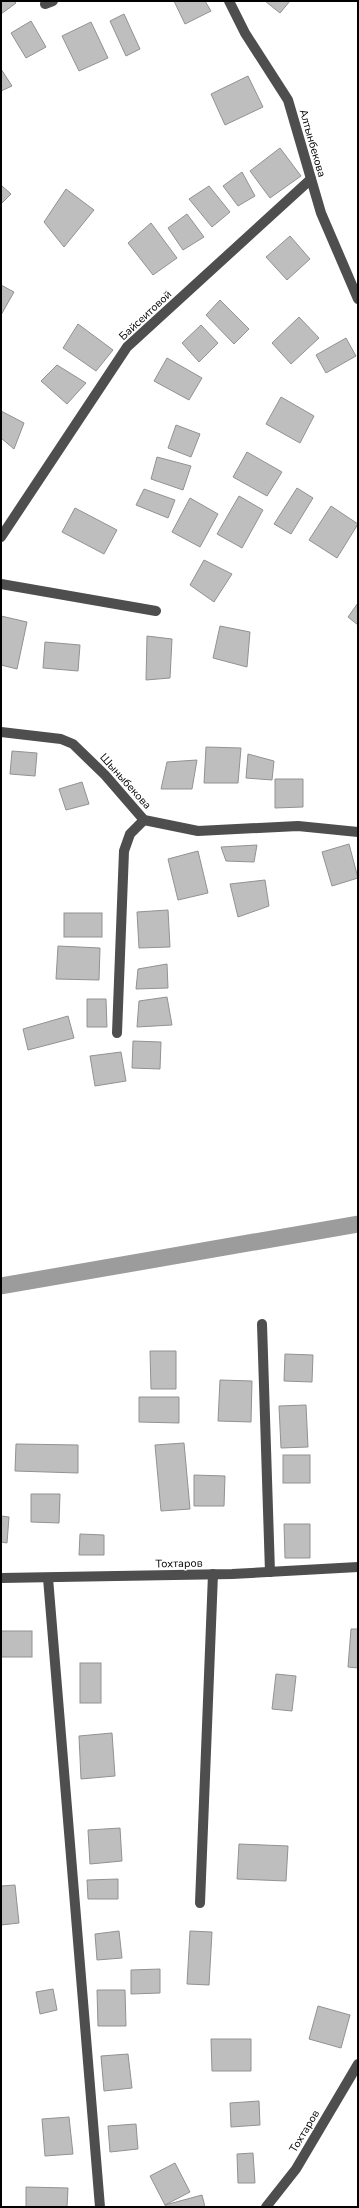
<svg xmlns="http://www.w3.org/2000/svg" width="359" height="2208" viewBox="0 0 359 2208" font-family="'Nunito Sans',sans-serif">
<style>
.lines{fill:none;stroke-linecap:round;stroke-linejoin:round}
.canal{stroke:#9c9c9c;stroke-width:17}
.building{fill:#bebebe;stroke:#929292}
.minor{stroke:#4e4e4e;stroke-width:10}
.labels{text-anchor:middle;stroke-width:3;stroke-linejoin:round;paint-order:stroke}
.street-label{font-size:11px;fill:#000;stroke:#fff}
</style>
<rect width="100%" height="100%" fill="#fff"/>
<g class="lines">
<path class="canal" d="M1,1286L358,1224"/>
</g>
<g class="building">
<path d="M1,1H14L16,3L1,14Z"/>
<path d="M174,1H205L211,11L185,24Z"/>
<path d="M265,1H290L280,13Z"/>
<path d="M124,14L140,49L126,56L110,21Z"/>
<path d="M31,21L46,47L26,58L11,33Z"/>
<path d="M91,22L108,58L79,71L62,36Z"/>
<path d="M1,69L12,86L1,91Z"/>
<path d="M248,76L263,107L225,125L211,94Z"/>
<path d="M280,148L301,176L270,198L250,171Z"/>
<path d="M242,172L255,196L238,206L223,186Z"/>
<path d="M1,185L11,194L1,204Z"/>
<path d="M209,186L230,212L212,227L189,199Z"/>
<path d="M66,189L94,210L64,247L44,222Z"/>
<path d="M187,214L204,237L183,250L168,228Z"/>
<path d="M151,223L177,258L153,275L128,243Z"/>
<path d="M290,236L310,259L287,280L266,257Z"/>
<path d="M1,285L14,292L1,315Z"/>
<path d="M220,300L249,329L234,344L206,315Z"/>
<path d="M299,317L319,338L291,364L272,343Z"/>
<path d="M78,324L113,350L96,371L63,348Z"/>
<path d="M201,325L218,343L199,362L182,343Z"/>
<path d="M346,338L356,356L326,373L316,355Z"/>
<path d="M167,358L202,378L189,400L154,381Z"/>
<path d="M57,365L86,383L67,404L41,381Z"/>
<path d="M281,397L314,416L300,443L266,424Z"/>
<path d="M1,411L24,423L14,449L1,438Z"/>
<path d="M176,425L200,434L191,457L168,448Z"/>
<path d="M247,452L282,472L267,496L233,477Z"/>
<path d="M157,457L191,466L183,490L151,479Z"/>
<path d="M297,488L313,498L291,534L274,524Z"/>
<path d="M144,489L175,500L168,518L136,505Z"/>
<path d="M239,496L263,510L242,548L217,534Z"/>
<path d="M190,498L218,514L200,547L172,532Z"/>
<path d="M331,506L358,524L337,558L309,540Z"/>
<path d="M75,508L117,530L104,554L62,532Z"/>
<path d="M204,560L232,574L214,602L190,585Z"/>
<path d="M358,603V625L348,617Z"/>
<path d="M1,616L27,622L17,669L1,665Z"/>
<path d="M220,626L250,632L247,667L213,658Z"/>
<path d="M147,636L172,639L170,678L146,680Z"/>
<path d="M45,642L80,645L78,671L43,668Z"/>
<path d="M206,747L241,748L238,783H204Z"/>
<path d="M12,751L37,753L35,776L10,774Z"/>
<path d="M248,754L274,761L272,780L246,778Z"/>
<path d="M197,760L192,789H161L167,762Z"/>
<path d="M275,779H303V807L275,808Z"/>
<path d="M82,782L89,804L66,810L59,789Z"/>
<path d="M349,844L358,878L332,886L322,852Z"/>
<path d="M257,845L254,862L226,861L221,847Z"/>
<path d="M198,851L208,893L178,900L168,859Z"/>
<path d="M265,880L269,906L238,917L230,884Z"/>
<path d="M168,910L170,947L139,948L137,912Z"/>
<rect x="64" y="913" width="38" height="24"/>
<path d="M58,946L100,948L99,980L56,979Z"/>
<path d="M167,964L168,988L136,989L138,969Z"/>
<path d="M167,997L172,1025L137,1027L139,1001Z"/>
<path d="M87,999H106L107,1027H87Z"/>
<path d="M68,1016L74,1038L28,1050L23,1029Z"/>
<path d="M133,1041L161,1042L160,1069L132,1068Z"/>
<path d="M121,1052L126,1081L95,1086L90,1056Z"/>
<path d="M150,1351H176V1389H151Z"/>
<path d="M285,1354L313,1355L312,1382L284,1381Z"/>
<path d="M220,1380L252,1381L251,1422L218,1421Z"/>
<path d="M139,1397H179V1423L139,1422Z"/>
<path d="M306,1405L308,1447L281,1448L279,1406Z"/>
<path d="M184,1443L190,1509L161,1511L155,1445Z"/>
<path d="M16,1444L78,1445V1473L15,1471Z"/>
<rect x="283" y="1455" width="27" height="28"/>
<path d="M194,1475L225,1476L224,1506H194Z"/>
<path d="M31,1494H60L59,1523L31,1522Z"/>
<path d="M1,1516L9,1517L7,1543L1,1542Z"/>
<path d="M284,1524H310V1558H285Z"/>
<path d="M80,1534L104,1535V1555H79Z"/>
<path d="M351,1629H358V1668L348,1667Z"/>
<rect x="1" y="1631" width="31" height="26"/>
<rect x="80" y="1663" width="21" height="40"/>
<path d="M276,1674L296,1676L292,1711L272,1709Z"/>
<path d="M112,1733L115,1776L81,1779L79,1736Z"/>
<path d="M120,1828L122,1861L90,1864L88,1830Z"/>
<path d="M239,1844L288,1846L286,1881L237,1879Z"/>
<path d="M118,1879V1899H88L87,1880Z"/>
<path d="M15,1885L19,1923L1,1925V1886Z"/>
<path d="M119,1931L122,1958L97,1960L95,1934Z"/>
<path d="M190,1931L212,1932L209,1985L187,1984Z"/>
<path d="M160,1969V1993L131,1994V1970Z"/>
<path d="M53,1989L57,2010L40,2014L36,1992Z"/>
<path d="M97,1990H125L126,2026H98Z"/>
<path d="M318,2006L350,2015L341,2048L309,2039Z"/>
<path d="M211,2039H251V2071H212Z"/>
<path d="M128,2054L132,2088L104,2091L101,2056Z"/>
<path d="M259,2101L260,2125L231,2127L230,2103Z"/>
<path d="M69,2117L73,2154L45,2156L42,2119Z"/>
<path d="M136,2124L138,2149L110,2152L108,2126Z"/>
<path d="M253,2153L255,2183H238L237,2154Z"/>
<path d="M175,2163L190,2192L165,2205L150,2176Z"/>
<path d="M26,2187L68,2188L67,2207H26Z"/>
<path d="M202,2195L205,2207H166L165,2205Z"/>
</g>
<g class="lines">
<g class="minor">
<path d="M229,1L245,33L288,100L321,213L358,299"/>
<path d="M45,4L53,1"/>
<path d="M1,537L127,347L311,179"/>
<path d="M1,584L156,611"/>
<path d="M1,732L61,739L73,744L105,775L144,820L198,831L298,826L358,832"/>
<path d="M117,1033L124,851L130,834L144,820"/>
<path d="M262,1324L270,1572"/>
<path d="M1,1578L232,1574L358,1567"/>
<path d="M48,1578L100,2207"/>
<path d="M200,1903L213,1574"/>
<path d="M266,2207L296,2169L358,2064"/>
</g>
</g>
<g class="labels">
<g class="street-label">
<text transform="translate(313 143) rotate(74)" y="4">Алтынбекова</text>
<text transform="translate(145 315) rotate(-43)" y="4">Байсеитовой</text>
<text transform="translate(126 781) rotate(48)" y="4">Шыныбекова</text>
<text transform="translate(179 1563) rotate(-1)" y="4">Тохтаров</text>
<text transform="translate(304 2131) rotate(-59)" y="4">Тохтаров</text>
</g>
</g>
<rect width="359" height="2208" fill="none" stroke="#000000" stroke-width="4"/>
</svg>
